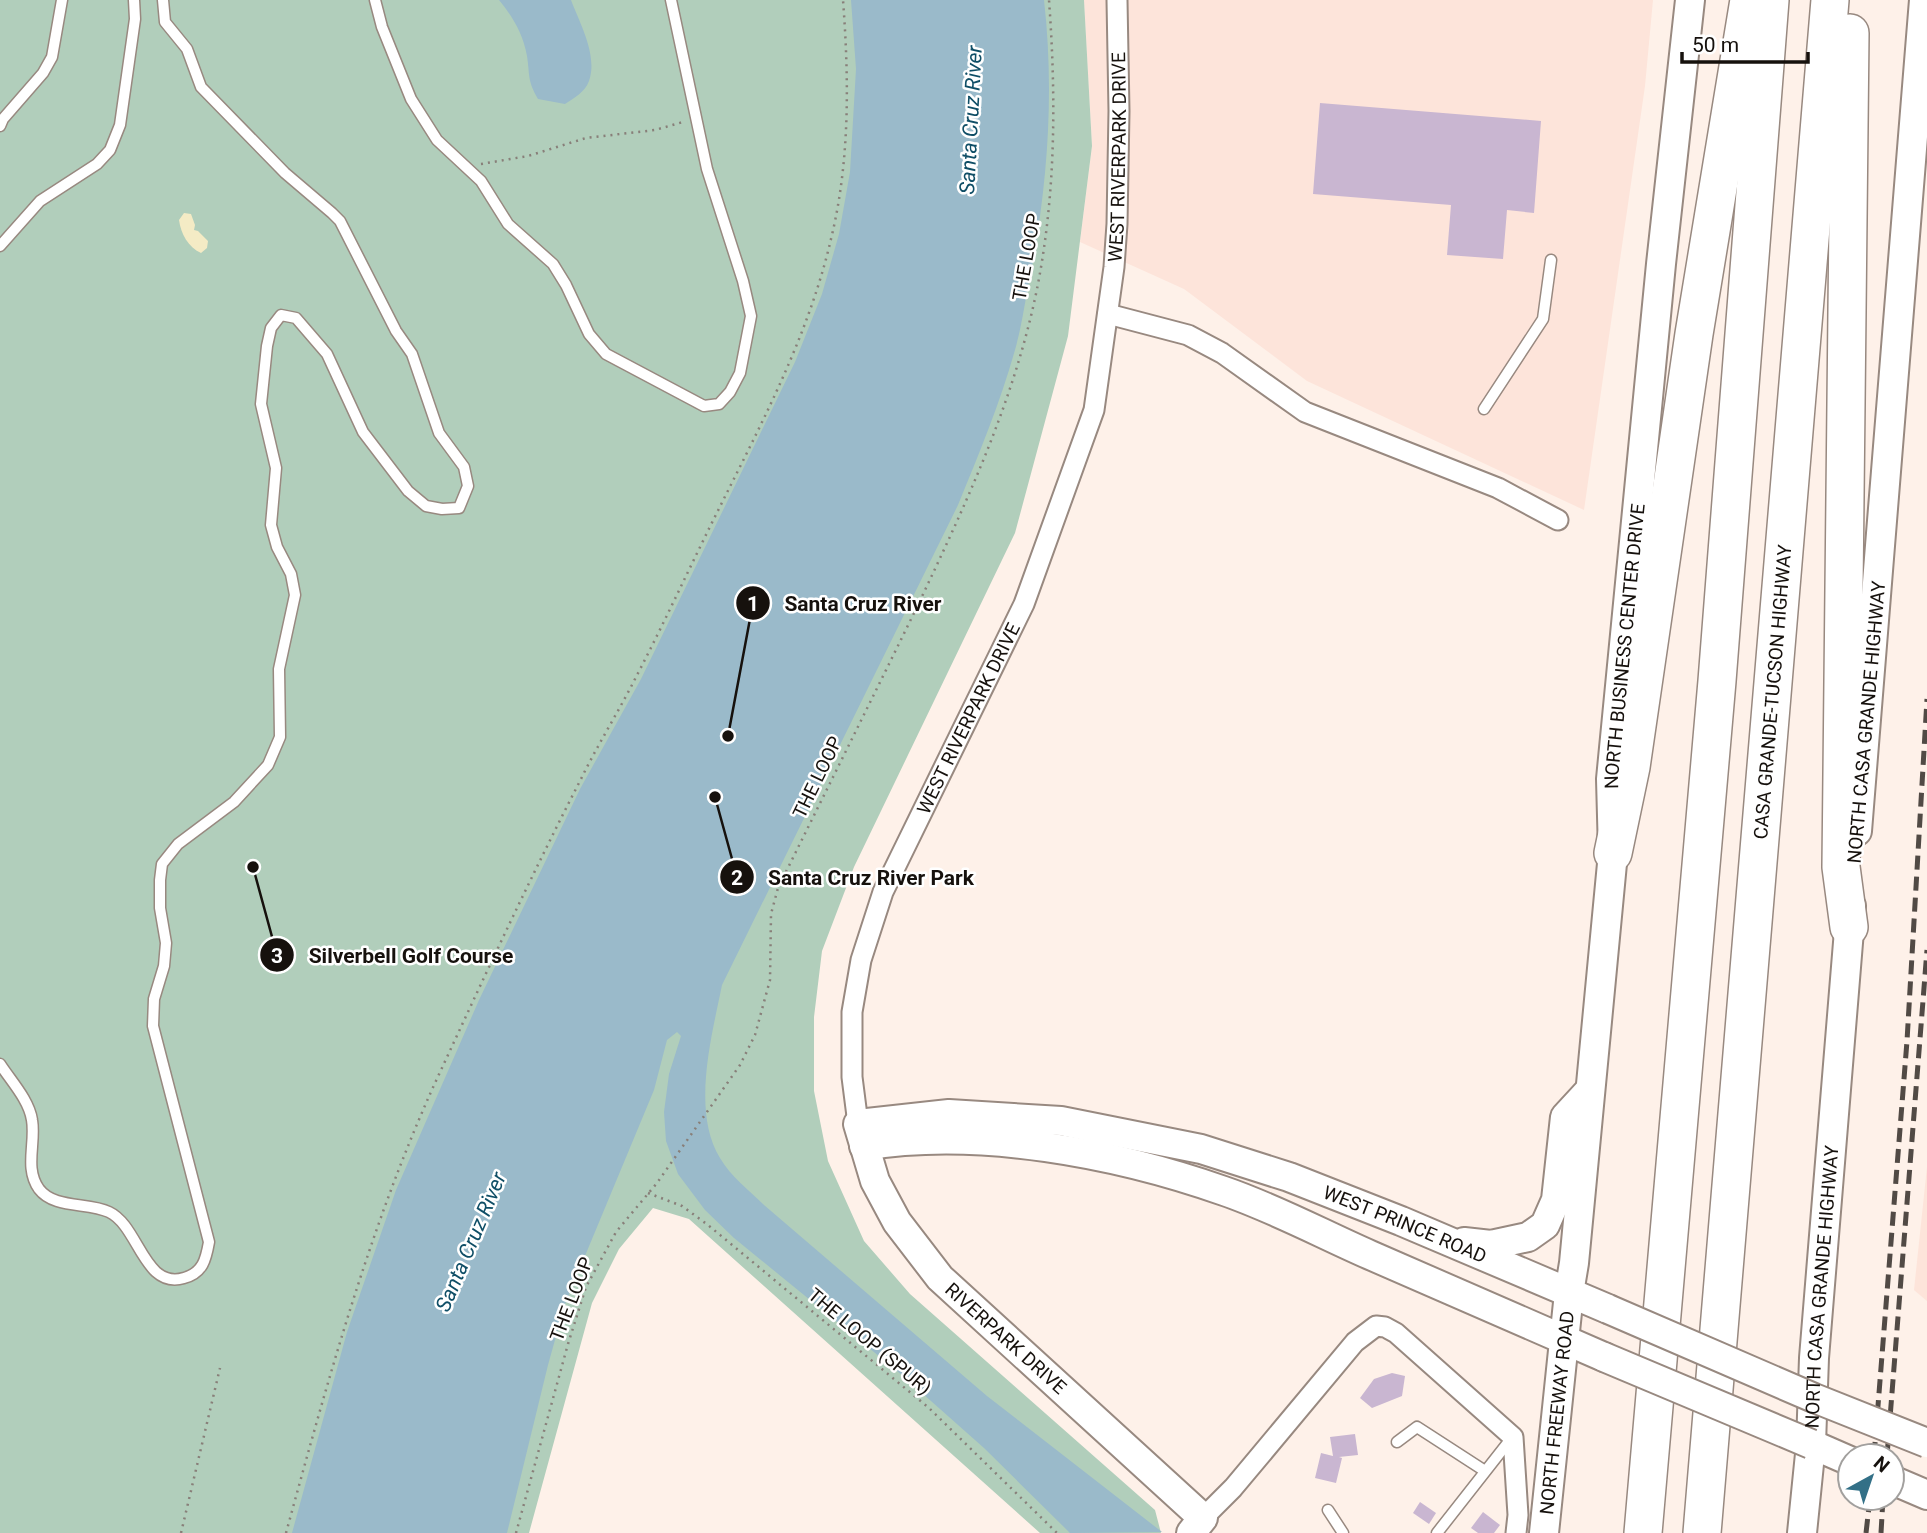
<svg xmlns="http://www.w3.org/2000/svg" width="1927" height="1533" viewBox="0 0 1927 1533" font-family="Roboto,sans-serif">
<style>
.commercial{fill:#fde4da}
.green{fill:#b1cebb}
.sand{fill:#f4ebc5}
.water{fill:#9abaca}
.building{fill:#c9b6d1}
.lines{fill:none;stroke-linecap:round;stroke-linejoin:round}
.lane-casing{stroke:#988980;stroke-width:13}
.street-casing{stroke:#988980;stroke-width:23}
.secondary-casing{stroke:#988980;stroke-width:32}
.highway-casing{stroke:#988980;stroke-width:40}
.path{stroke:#887f79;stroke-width:2.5;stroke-dasharray:2 5;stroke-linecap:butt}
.lane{stroke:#fff;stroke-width:10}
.street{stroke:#fff;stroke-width:19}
.secondary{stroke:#fff;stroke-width:28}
.highway{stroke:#fff;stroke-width:37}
.rail{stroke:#514a45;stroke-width:5;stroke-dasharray:14 7;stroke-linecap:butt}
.secondary-bridge-casing{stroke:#988980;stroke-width:32;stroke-linecap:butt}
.secondary-bridge{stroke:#fff;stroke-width:28}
.labels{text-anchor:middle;stroke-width:5;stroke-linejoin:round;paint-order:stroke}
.street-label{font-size:19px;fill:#16110d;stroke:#fff}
.water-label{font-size:21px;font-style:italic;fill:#0f4e66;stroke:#fff}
.leader{fill:none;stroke:#16110d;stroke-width:2.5}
.callout-dot{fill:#16110d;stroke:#fff;stroke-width:2.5}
.mark-label{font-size:21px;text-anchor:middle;font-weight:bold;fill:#fff}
.callout-label{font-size:21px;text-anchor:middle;font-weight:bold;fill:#16110d;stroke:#fff;stroke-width:5;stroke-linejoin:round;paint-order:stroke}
</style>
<rect width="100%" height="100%" fill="#fef1e9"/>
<g class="commercial">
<path d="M1084,0H1653L1645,86L1584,510L1307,381L1184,289L1080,242L1092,146Z"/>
<path d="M1927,1167V1301L1914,1290Z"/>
</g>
<path class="green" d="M0,0H1084L1092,146L1068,336L1015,533L854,867L822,951L814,1017V1091L828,1161L864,1241L910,1294L1155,1510L1161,1533H1040L689,1219L653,1208L619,1249L592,1303L529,1533H0Z"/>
<path class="sand" d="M184,213L191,214L195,225L194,230L198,231L208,241L207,248L201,253C188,247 181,234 179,220Z"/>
<g class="water">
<path d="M499,0H571C580,24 598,55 589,81C585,92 574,98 565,104L538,99C527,80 530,75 527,56C523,34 513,17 499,0Z"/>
<path d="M851,0H1044C1055,96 1047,193 1028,287C1024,308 1021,329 1015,350C1000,403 979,454 958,505L722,985C712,1035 691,1111 720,1158C731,1177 749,1190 764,1205L987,1396L1162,1532L1070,1533L984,1448L896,1370L734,1238L705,1210L678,1174L666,1141L664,1112L669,1074L681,1036L677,1032L667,1040L654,1090L565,1304L548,1365L507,1533H292L347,1332L396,1190L479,1000L580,789L641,679L795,362L822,294L839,234L850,172L856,69Z"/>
</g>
<g class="building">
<path d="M1320,103L1541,121L1534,213L1507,210L1503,259L1447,255L1451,205L1313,194Z"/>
<path d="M1392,1373L1405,1376L1402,1396L1372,1408L1360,1398L1374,1379Z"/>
<path d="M1355,1434L1358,1455L1339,1457L1342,1458L1336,1483L1315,1478L1321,1453L1333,1456L1330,1437Z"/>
<path d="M1420,1502L1436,1513L1429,1524L1413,1513Z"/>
<path d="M1483,1512L1500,1525L1494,1533H1478L1471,1528Z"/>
</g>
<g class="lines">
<defs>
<g id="lane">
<path d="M375,0L382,27L411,99L437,140L481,181L508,224L553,264L566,285L589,334L606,354L704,406L719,404L730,392L740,373L751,316L743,281L707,169L671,0"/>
<path d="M0,126L3,119L43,73L52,57L62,0"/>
<path d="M0,246L40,201L97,164L110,150L120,125L135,19L134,0"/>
<path d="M1484,409L1543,319L1551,260"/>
<path d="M0,1064C11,1081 29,1100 32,1120C36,1143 24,1168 39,1189C54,1209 88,1202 109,1212C139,1226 144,1290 184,1278C203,1273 206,1259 209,1242L153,1026L154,999L164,966L166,943L160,908V880L162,864L178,844L234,802L268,765L280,737L279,669L295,595L291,574L277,547L271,525L276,468L261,404L267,346L271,328L281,315L296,318L327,354L363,432L408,491L426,506L442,509L459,508L468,486L464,467L439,433L412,354L396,331L340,221L332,213L285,173L201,87L187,49L165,22L163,0"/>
<path d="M1397,1442L1417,1427L1485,1471"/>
<path d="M1328,1510L1343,1533"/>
<path d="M1437,1533L1510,1440"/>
</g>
<g id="street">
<path d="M1108,314L1188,335L1222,353L1305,412L1498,488L1558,520"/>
<path id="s1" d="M858,1124L852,1077V1012L861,960L883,892L1024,604L1094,410L1114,267L1117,224L1119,111L1117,0"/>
<path d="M1203,1518L1233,1488L1355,1342L1376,1326L1385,1327L1396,1333L1513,1437L1518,1515L1516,1533"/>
</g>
<g id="secondary">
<path d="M1857,831L1924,0"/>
<path d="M864,1146C978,1127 1116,1153 1224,1191C1274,1208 1322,1234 1370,1255C1448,1289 1526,1323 1604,1357"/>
<path d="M1464,1242L1491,1245L1528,1237L1545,1225L1556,1200L1565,1117L1589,1091"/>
<path d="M1811,1444L1850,1461"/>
<path d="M1892,1480L1927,1495"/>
<path id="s2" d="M1191,1533L1203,1518L940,1278L897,1222L875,1181L858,1124L949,1114L1061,1121L1201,1149L1289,1177L1401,1221L1608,1309"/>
<path id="s3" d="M1544,1533L1569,1293L1574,1263L1613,853L1611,779L1661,264L1690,0"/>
<path id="s4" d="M1802,1533L1811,1444L1814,1358L1851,906"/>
</g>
<g id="highway">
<path d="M1613,853L1631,767L1694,334L1749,0"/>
<path d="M1849,927L1841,867L1850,33"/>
<path d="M1643,1533L1717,681L1770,0"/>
<path id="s5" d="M1702,1533L1830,0"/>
</g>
</defs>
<use href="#lane" class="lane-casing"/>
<use href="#street" class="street-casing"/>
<use href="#secondary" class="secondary-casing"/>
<use href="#highway" class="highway-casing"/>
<g class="path">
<path d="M481,164L528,156L586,138L655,130L683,122"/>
<path d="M648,1193L682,1206L708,1225L929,1408L1057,1533"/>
<path d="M181,1533L220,1368"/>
<path d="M286,1533C329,1376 372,1218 441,1070C486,973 532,874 581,779C598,744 619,711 636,677C659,633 680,588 702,543C750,444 806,347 831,239C850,161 849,80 843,0"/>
<path d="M516,1533L568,1344L586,1287L616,1232L657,1183L740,1065L755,1035L770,980L771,914L778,888C824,795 870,703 916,609C965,506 1014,402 1037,289C1056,193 1056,97 1049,0"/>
</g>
<use href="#lane" class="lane"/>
<use href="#street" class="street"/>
<use href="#secondary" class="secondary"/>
<use href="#highway" class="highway"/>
<g class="rail">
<path d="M1874,1456L1907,1041L1927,699"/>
<path d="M1887,1456L1927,950"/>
<path d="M1866,1533L1870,1498"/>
<path d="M1881,1533L1883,1498"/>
</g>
<defs>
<g id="secondary-bridge">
<path d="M1608,1309L1814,1398L1927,1443"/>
<path d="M1604,1357L1811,1444"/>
</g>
</defs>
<use href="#secondary-bridge" class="secondary-bridge-casing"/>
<use href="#secondary-bridge" class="secondary-bridge"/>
</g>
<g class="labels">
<g class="street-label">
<text dy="7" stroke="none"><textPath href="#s1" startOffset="1018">WEST RIVERPARK DRIVE</textPath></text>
<text transform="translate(1026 257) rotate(-80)" y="7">THE LOOP</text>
<text dy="7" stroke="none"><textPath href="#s3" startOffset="891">NORTH BUSINESS CENTER DRIVE</textPath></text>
<text dy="7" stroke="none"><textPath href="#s5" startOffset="844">CASA GRANDE-TUCSON HIGHWAY</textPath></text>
<text dy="7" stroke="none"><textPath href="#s1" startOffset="430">WEST RIVERPARK DRIVE</textPath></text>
<text transform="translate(1866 722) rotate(-85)" y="7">NORTH CASA GRANDE HIGHWAY</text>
<text transform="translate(817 777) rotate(-64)" y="7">THE LOOP</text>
<text dy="7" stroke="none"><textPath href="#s2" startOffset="1116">WEST PRINCE ROAD</textPath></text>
<text dy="7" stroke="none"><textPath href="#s4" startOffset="247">NORTH CASA GRANDE HIGHWAY</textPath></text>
<text transform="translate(571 1299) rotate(-69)" y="7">THE LOOP</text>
<text transform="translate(1006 1338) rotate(42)" y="7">RIVERPARK DRIVE</text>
<text transform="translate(870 1341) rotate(40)" y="7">THE LOOP (SPUR)</text>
<text dy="7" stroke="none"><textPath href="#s3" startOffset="121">NORTH FREEWAY ROAD</textPath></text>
</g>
<g class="water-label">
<text transform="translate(971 120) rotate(-87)" y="7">Santa Cruz River</text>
<text transform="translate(471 1242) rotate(-67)" y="7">Santa Cruz River</text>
</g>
</g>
<path class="leader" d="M728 736L753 603M715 797L737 877M253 867L277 955"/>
<g class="callout-dot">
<circle cx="728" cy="736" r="7"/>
<circle cx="715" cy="797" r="7"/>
<circle cx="253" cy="867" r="7"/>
<circle cx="753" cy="603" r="18"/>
<circle cx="737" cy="877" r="18"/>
<circle cx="277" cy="955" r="18"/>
</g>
<g class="mark-label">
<text x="753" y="611">1</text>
<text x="737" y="885">2</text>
<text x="277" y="963">3</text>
</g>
<g class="callout-label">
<text x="863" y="611">Santa Cruz River</text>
<text x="871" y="885">Santa Cruz River Park</text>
<text x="411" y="963">Silverbell Golf Course</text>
</g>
<g transform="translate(1871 1477) rotate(40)"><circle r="33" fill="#ffffff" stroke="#a2a09e" stroke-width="2"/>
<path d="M0-5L12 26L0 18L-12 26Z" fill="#337087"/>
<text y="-10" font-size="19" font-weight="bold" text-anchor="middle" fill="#16110d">N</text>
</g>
<path d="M1682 52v10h126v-10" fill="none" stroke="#16110d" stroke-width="3.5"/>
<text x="1692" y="52" font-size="21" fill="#16110d" stroke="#ffffff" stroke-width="5" paint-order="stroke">50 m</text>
</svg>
